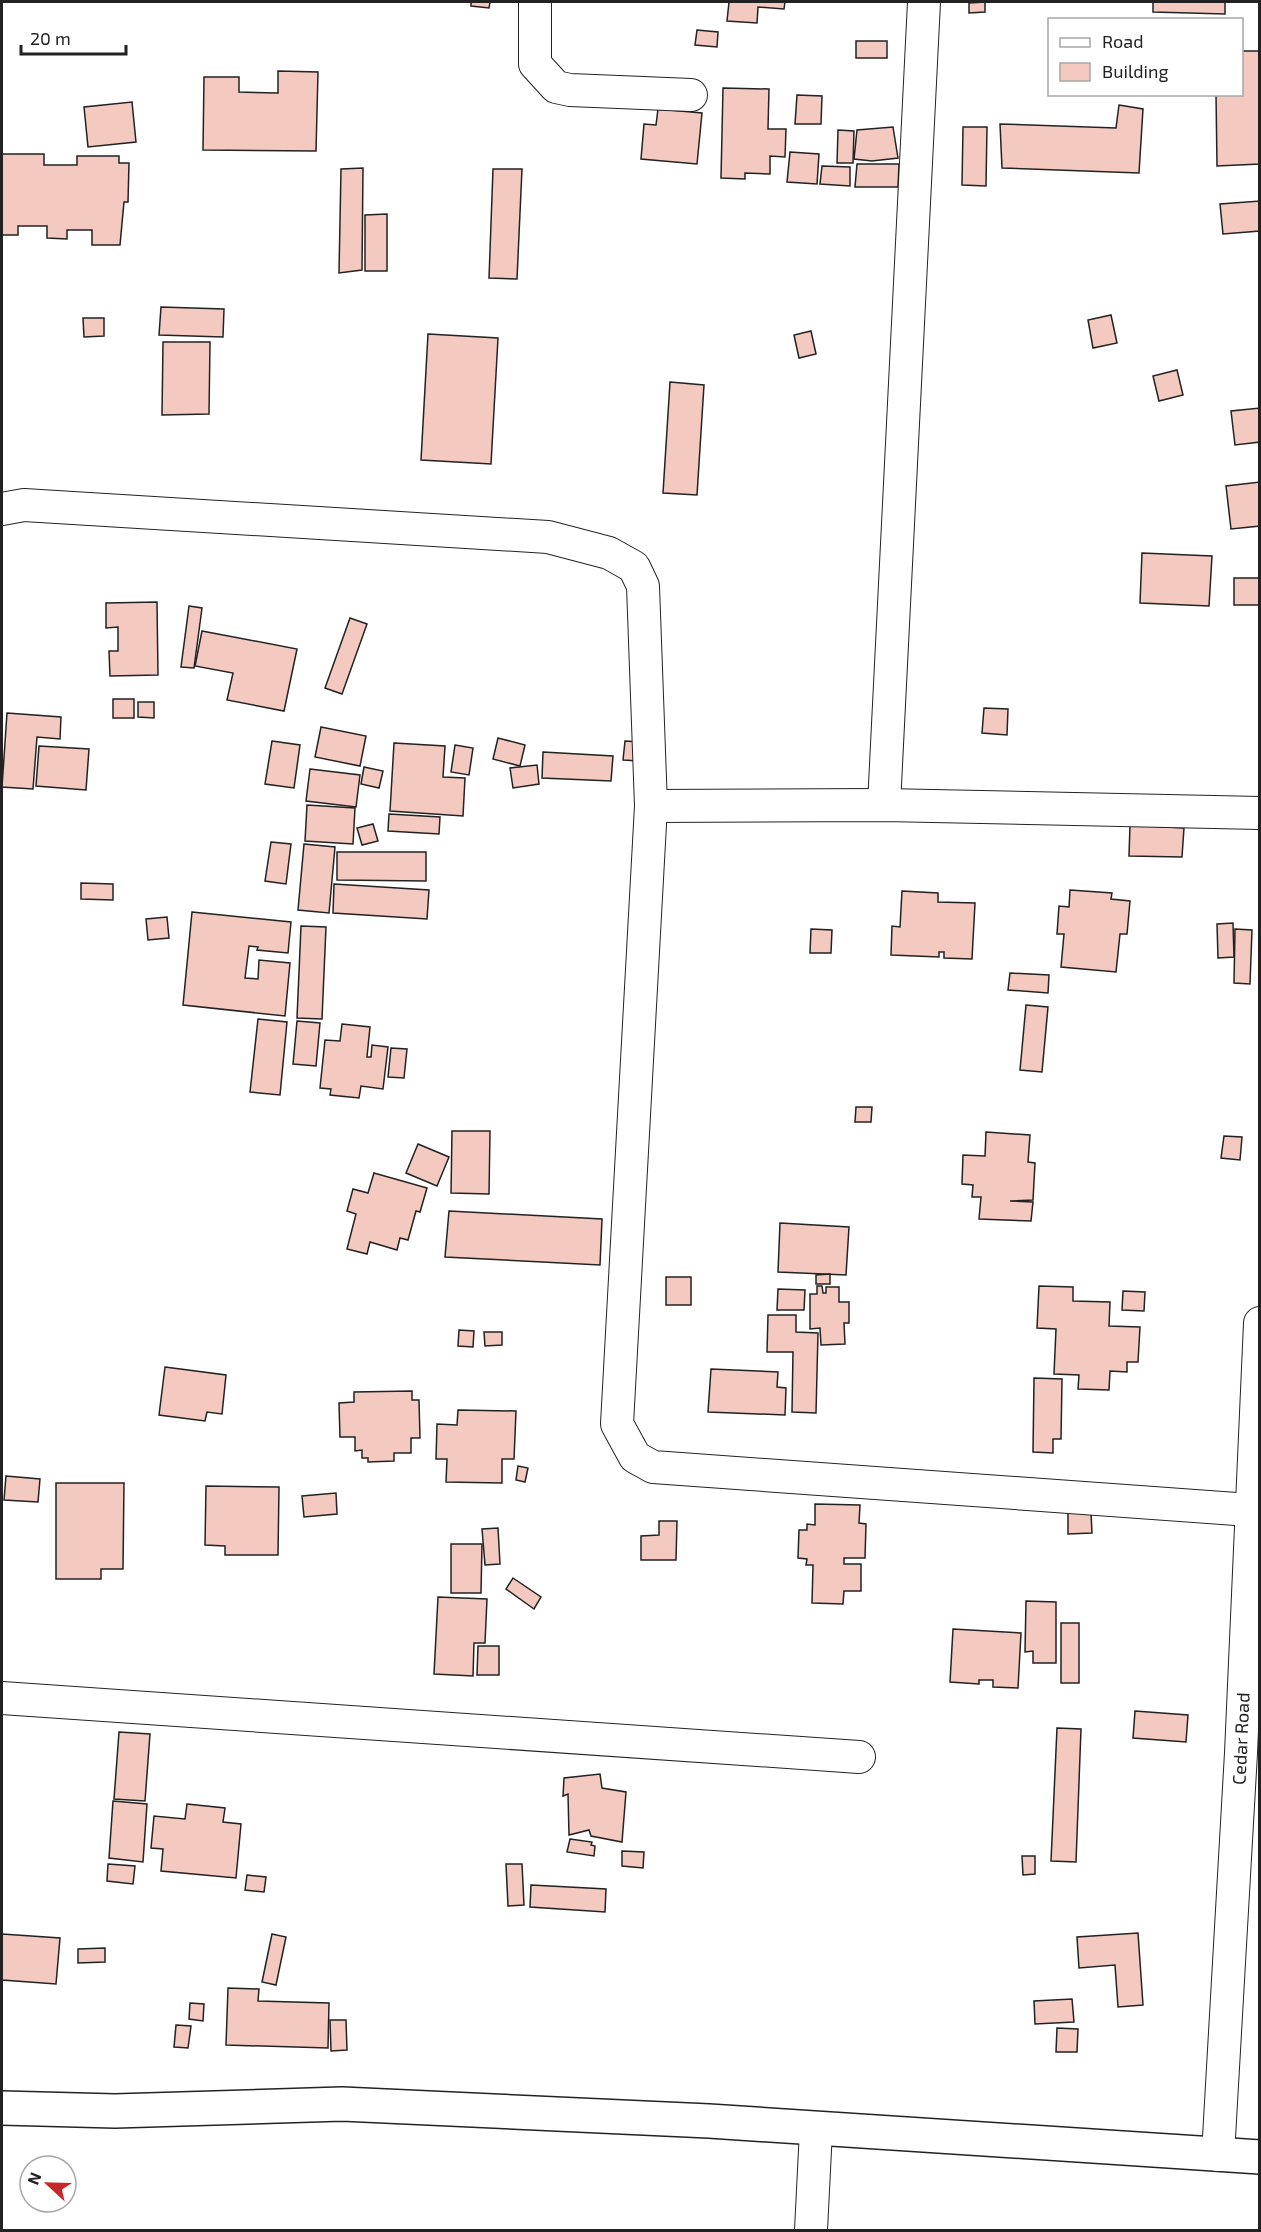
<svg xmlns="http://www.w3.org/2000/svg" width="1261" height="2232" viewBox="0 0 1261 2232" font-family="'Exo 2',sans-serif">
<style>
.building{fill:#f3c9c0;stroke:#222;stroke-width:1.5}
.lines{fill:none;stroke-linecap:round;stroke-linejoin:round}
.street-casing{stroke:#222;stroke-width:34}
.secondary-casing{stroke:#222;stroke-width:36}
.street{stroke:#fff;stroke-width:32}
.secondary{stroke:#fff;stroke-width:33}
.labels{text-anchor:middle;stroke-width:4.5;stroke-linejoin:round;paint-order:stroke}
.street-label{font-size:18px;fill:#222;stroke:#fff}
</style>
<rect width="100%" height="100%" fill="#fff"/>
<g class="building">
<path d="M471,2H490L489,8L471,6Z"/>
<path d="M729,2H785L784,9L758,7L757,23L727,21Z"/>
<path d="M985,2V12L969,13V3Z"/>
<path d="M1153,2H1225V14L1153,12Z"/>
<path d="M697,30L718,32L717,47L695,45Z"/>
<rect x="856" y="41" width="31" height="17"/>
<path d="M1242,51H1260V164L1217,166L1216,94H1242Z"/>
<path d="M278,71L318,72L316,151L203,150L204,77H239V92L278,93Z"/>
<path d="M723,88L769,89L768,129H786L785,157L770,156V174L745,173V179L721,178Z"/>
<path d="M797,95L822,96L821,124H795Z"/>
<path d="M132,102L136,142L88,147L84,107Z"/>
<path d="M1119,105L1143,109L1139,173L1002,168L1000,124L1116,128Z"/>
<path d="M658,109L702,113L697,164L641,159L644,124L656,125Z"/>
<path d="M893,127L898,158L872,161L854,159L857,130Z"/>
<path d="M963,127H987L986,186L962,185Z"/>
<path d="M838,130L854,131L853,163H837Z"/>
<path d="M790,152L819,154L817,184L787,182Z"/>
<path d="M2,154H44V165H77V156H119V163H129L128,202H124L120,245H92V230H67V239L47,238V226H18V235H2Z"/>
<path d="M857,164H899L898,187H855Z"/>
<path d="M822,166L850,167V186L820,184Z"/>
<path d="M363,168L362,270L339,273L341,169Z"/>
<path d="M493,169H522L517,279L489,278Z"/>
<path d="M1260,201V231L1223,234L1220,204Z"/>
<path d="M387,214V271H365V215Z"/>
<path d="M161,307L224,309L223,337L159,335Z"/>
<path d="M1111,315L1117,343L1093,348L1088,320Z"/>
<path d="M83,318H104V336L84,337Z"/>
<path d="M811,331L816,354L799,358L794,335Z"/>
<path d="M428,334L498,338L491,464L421,460Z"/>
<path d="M163,342H210L209,414L162,415Z"/>
<path d="M1177,370L1183,395L1159,401L1153,376Z"/>
<path d="M670,382L704,385L697,495L663,493Z"/>
<path d="M1260,408V442L1235,445L1231,411Z"/>
<path d="M1260,482V526L1231,529L1226,486Z"/>
<path d="M1142,553L1212,556L1209,606L1140,603Z"/>
<rect x="1234" y="578" width="26" height="27"/>
<path d="M157,602L158,675L110,676L109,651H118V627L106,628V603Z"/>
<path d="M189,606L202,608L194,668L181,667Z"/>
<path d="M350,618L367,624L342,694L325,688Z"/>
<path d="M202,631L297,649L284,711L227,700L233,673L195,666Z"/>
<rect x="113" y="699" width="21" height="19"/>
<path d="M138,702H154V718L138,717Z"/>
<path d="M984,708L1008,709L1007,735L982,733Z"/>
<path d="M7,713L61,717L60,739L37,737L33,789L2,787Z"/>
<path d="M321,727L366,736L360,766L315,757Z"/>
<path d="M498,738L525,745L520,766L493,759Z"/>
<path d="M272,741L300,745L294,788L265,784Z"/>
<path d="M625,741L641,742L639,761L623,760Z"/>
<path d="M394,743L445,746L443,777L465,778L463,816L390,811Z"/>
<path d="M455,745L473,748L469,775L451,772Z"/>
<path d="M39,746L89,749L86,790L36,786Z"/>
<path d="M543,752L613,756L611,781L542,778Z"/>
<path d="M537,765L539,784L513,788L510,768Z"/>
<path d="M364,767L383,771L379,788L361,784Z"/>
<path d="M310,769L360,775L356,807L306,801Z"/>
<path d="M307,805L355,808L353,844L305,841Z"/>
<path d="M389,814L440,817L439,834L388,831Z"/>
<path d="M373,824L378,841L362,845L357,828Z"/>
<path d="M1130,825L1184,828L1182,857L1129,856Z"/>
<path d="M271,842L291,844L286,884L265,881Z"/>
<path d="M304,844L335,847L329,913L298,910Z"/>
<path d="M337,852H426V881L337,880Z"/>
<path d="M81,883L113,884V900L81,899Z"/>
<path d="M334,884L429,890L427,919L333,913Z"/>
<path d="M1070,890L1112,893L1111,899L1130,901L1127,934H1120L1116,972L1061,967L1064,934H1057L1059,906L1069,907Z"/>
<path d="M902,891L938,893V902L975,903L972,959L944,958V952H939V957L891,955L892,926L900,927Z"/>
<path d="M192,912L291,922L288,953L257,950L258,947L249,946L245,978L258,979L259,960L290,963L285,1016L183,1005Z"/>
<path d="M167,917L169,938L148,940L146,919Z"/>
<path d="M1233,923L1234,957L1218,958L1217,924Z"/>
<path d="M301,926L326,927L322,1019L297,1018Z"/>
<path d="M811,929L832,930L831,953H810Z"/>
<path d="M1235,929L1252,930L1250,984L1234,983Z"/>
<path d="M1010,973L1049,975L1048,993L1008,990Z"/>
<path d="M1026,1005L1048,1007L1042,1072L1020,1070Z"/>
<path d="M258,1019L287,1022L280,1095L250,1092Z"/>
<path d="M297,1021L320,1023L316,1066L293,1064Z"/>
<path d="M342,1024L370,1027L367,1057H371L372,1045L388,1047L383,1089L361,1086L359,1098L330,1095L331,1089L320,1088L325,1040L340,1041Z"/>
<path d="M391,1048L407,1049L404,1078L388,1077Z"/>
<path d="M856,1107H872L871,1122H855Z"/>
<path d="M452,1131H490L489,1194L451,1193Z"/>
<path d="M986,1132L1030,1135L1028,1162L1035,1163L1033,1200L1010,1201L1033,1202L1031,1221L979,1219L981,1197H972L973,1185L962,1184L963,1155L985,1156Z"/>
<path d="M1224,1136L1242,1137L1240,1160L1221,1158Z"/>
<path d="M418,1144L449,1157L437,1186L406,1173Z"/>
<path d="M374,1173L427,1188L420,1212L416,1211L408,1240L400,1238L397,1250L370,1242L367,1254L347,1249L356,1214L347,1211L353,1189L368,1193Z"/>
<path d="M449,1211L602,1219L600,1265L445,1257Z"/>
<path d="M780,1223L849,1227L846,1275L778,1272Z"/>
<path d="M830,1274V1284H816V1275Z"/>
<rect x="666" y="1277" width="25" height="28"/>
<path d="M817,1286H822L823,1293H826V1287H839V1302H849V1323H844L845,1344L821,1345L820,1328L810,1329V1294H817Z"/>
<path d="M1039,1286L1073,1287V1301L1110,1302L1109,1326L1140,1327L1138,1362H1127V1372L1110,1371L1109,1390L1078,1389L1079,1375L1054,1374L1056,1329L1037,1328Z"/>
<path d="M778,1289L805,1290L804,1310H777Z"/>
<path d="M1123,1291L1145,1292L1144,1311L1122,1310Z"/>
<path d="M768,1315H796V1332L818,1333L816,1413L792,1412L793,1352H767Z"/>
<path d="M459,1330L474,1331L473,1347L458,1346Z"/>
<path d="M484,1332H502V1345L485,1346Z"/>
<path d="M165,1367L226,1375L222,1414L207,1412L205,1421L159,1415Z"/>
<path d="M711,1369L778,1372L777,1387L786,1388L785,1415L708,1412Z"/>
<path d="M1034,1378L1062,1379L1061,1439H1053V1453L1033,1452Z"/>
<path d="M412,1391V1400H419L420,1438H411V1453H394V1461L368,1462V1458H362V1450L355,1451V1437H340L339,1403L354,1402V1392Z"/>
<path d="M458,1410L516,1411L514,1459H502V1483L446,1482L447,1459H436L437,1424L457,1425Z"/>
<path d="M518,1466L528,1468L525,1482L516,1480Z"/>
<path d="M6,1476L40,1479L38,1502L4,1500Z"/>
<path d="M56,1483H124L123,1569H101V1579H56Z"/>
<path d="M206,1486L279,1487L278,1555H225V1546L205,1545Z"/>
<path d="M336,1493L337,1514L304,1517L302,1496Z"/>
<path d="M815,1504L860,1505L859,1523L866,1524L865,1558H844V1564H861V1591H844L843,1604L812,1603L813,1565H806L807,1559L798,1558L799,1530H807V1524L815,1525Z"/>
<path d="M1068,1513H1091L1092,1533L1068,1534Z"/>
<path d="M659,1521H677L676,1560H641V1536L659,1535Z"/>
<path d="M498,1528L500,1564L485,1565L482,1529Z"/>
<path d="M451,1544H482L481,1593H451Z"/>
<path d="M513,1578L541,1597L534,1609L506,1589Z"/>
<path d="M438,1597L487,1599L485,1643H474L473,1676L434,1674Z"/>
<path d="M1026,1601L1056,1602V1663H1033V1651L1025,1652Z"/>
<rect x="1061" y="1623" width="18" height="60"/>
<path d="M953,1629L1021,1633L1018,1688L993,1687V1680H979V1684L950,1682Z"/>
<path d="M478,1646H499V1675H477Z"/>
<path d="M1135,1711L1188,1715L1186,1742L1133,1738Z"/>
<path d="M1057,1728L1081,1729L1076,1862L1051,1861Z"/>
<path d="M119,1732L150,1734L145,1801L114,1799Z"/>
<path d="M600,1774L602,1788L626,1792L622,1842L591,1836L589,1830L569,1835L568,1794L563,1796L564,1778Z"/>
<path d="M113,1801L147,1804L143,1862L109,1858Z"/>
<path d="M187,1804L225,1808L223,1822L241,1824L236,1878L161,1871L163,1849L151,1848L154,1816L185,1819Z"/>
<path d="M570,1839L592,1842L591,1845L595,1846L594,1856L567,1852Z"/>
<path d="M622,1851L644,1852L643,1868L622,1866Z"/>
<path d="M1022,1856H1035V1874L1023,1875Z"/>
<path d="M108,1864L135,1866L133,1884L107,1881Z"/>
<path d="M506,1864H522L524,1905L508,1906Z"/>
<path d="M247,1875L266,1877L264,1892L245,1890Z"/>
<path d="M531,1885L606,1889L605,1912L530,1907Z"/>
<path d="M1138,1933L1143,2005L1118,2007L1115,1965L1079,1968L1077,1937Z"/>
<path d="M2,1934L60,1938L56,1984L2,1980Z"/>
<path d="M272,1934L286,1937L276,1985L262,1982Z"/>
<path d="M105,1948V1962L78,1963V1949Z"/>
<path d="M228,1988L259,1989L258,2001L329,2003L328,2048L226,2045Z"/>
<path d="M1072,1999L1074,2022L1035,2024L1034,2001Z"/>
<path d="M190,2003L204,2004L203,2021L189,2019Z"/>
<path d="M330,2020H346L347,2050L331,2051Z"/>
<path d="M176,2025L191,2026L188,2048L174,2047Z"/>
<path d="M1057,2028L1078,2029L1077,2052H1056Z"/>
</g>
<g class="lines">
<defs>
<g id="street">
<path d="M535,2V64L556,87L570,90L691,95"/>
<path d="M2,509L24,505L548,537L609,553L634,567L643,586L651,806L617,1424L635,1457L653,1467L1250,1510"/>
<path d="M884,805L924,2"/>
<path d="M651,806L884,805L1260,813"/>
<path d="M2,1698L859,1757"/>
<path id="s1" d="M1218,2155L1241,1753L1260,1323"/>
<path d="M811,2230L816,2130"/>
</g>
<path id="secondary" d="M2,2108L115,2111L342,2104L709,2121L1260,2157"/>
</defs>
<use href="#street" class="street-casing"/>
<use href="#secondary" class="secondary-casing"/>
<use href="#street" class="street"/>
<use href="#secondary" class="secondary"/>
</g>
<g class="labels">
<g class="street-label">
<text dy="6" stroke="none"><textPath href="#s1" startOffset="417">Cedar Road</textPath></text>
</g>
</g>
<rect width="1261" height="2232" fill="none" stroke="#222222" stroke-width="6"/>
<rect x="1048" y="18" width="195" height="78" fill="#ffffff" stroke="#a7a7a7" stroke-width="1.5"/>
<rect x="1060" y="38" width="30" height="9" fill="#ffffff" stroke="#a7a7a7" stroke-width="1.5"/>
<text x="1102" y="48" font-size="18" fill="#222222">Road</text>
<rect x="1060" y="63" width="30" height="18" fill="#f3c9c0" stroke="#a7a7a7" stroke-width="1.5"/>
<text x="1102" y="78" font-size="18" fill="#222222">Building</text>
<g transform="translate(48 2184) rotate(292)"><circle r="28" fill="#ffffff" stroke="#a7a7a7" stroke-width="1.5"/>
<path d="M0-4.5L10 22L0 15L-10 22Z" fill="#c62828"/>
<text y="-9" font-size="16" font-weight="bold" text-anchor="middle" fill="#222222">N</text>
</g>
<path d="M21 45v9h105v-9" fill="none" stroke="#222222" stroke-width="3"/>
<text x="30" y="45" font-size="18" fill="#222222" stroke="#ffffff" stroke-width="4.5" paint-order="stroke">20 m</text>
</svg>
